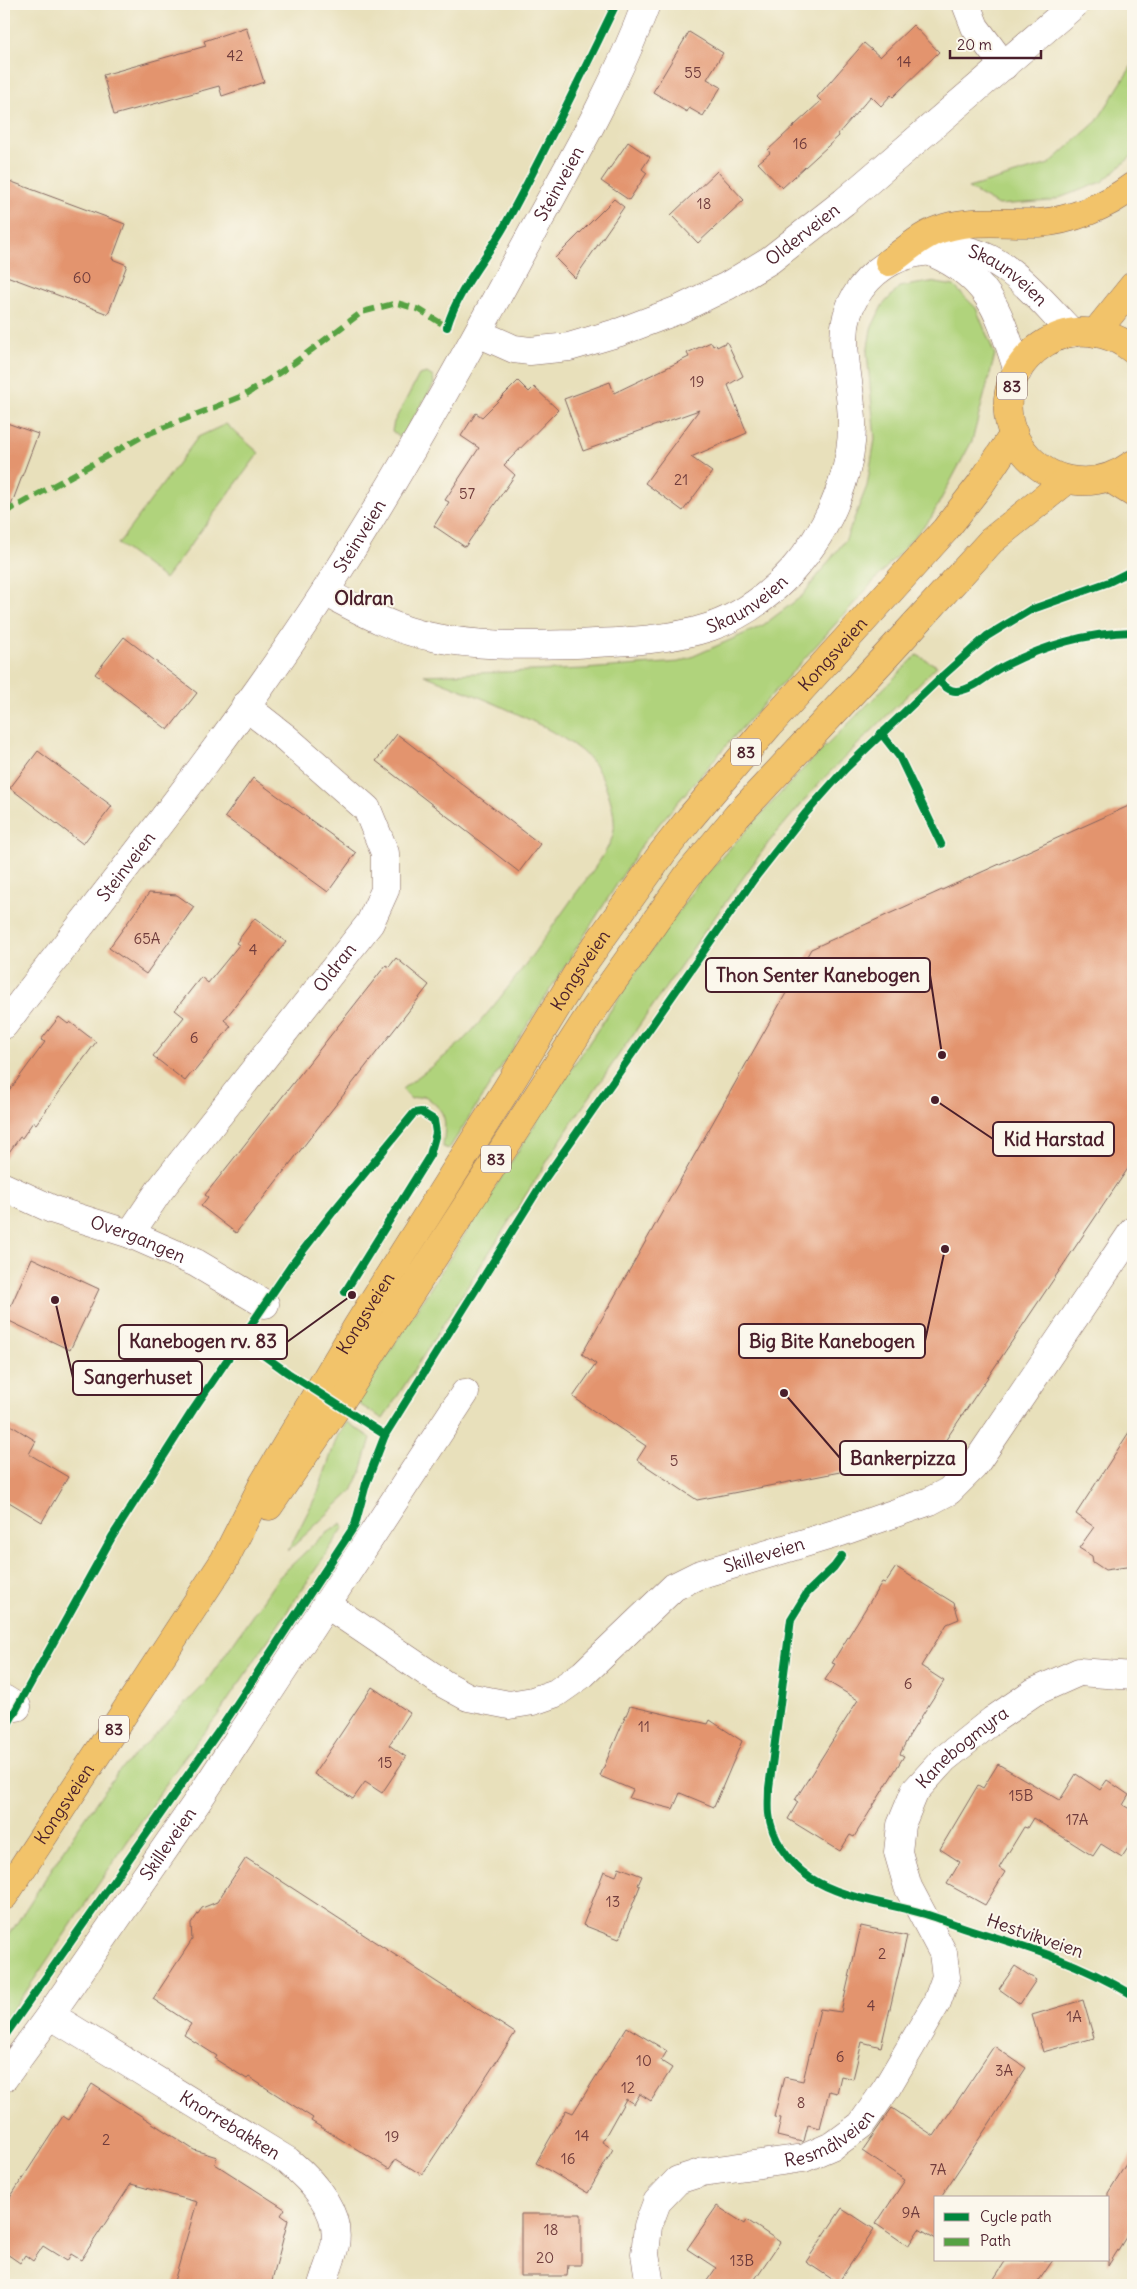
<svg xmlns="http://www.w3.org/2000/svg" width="1137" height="2289" viewBox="0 0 1137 2289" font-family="Delius,sans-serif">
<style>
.green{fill:#b0d37b;stroke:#7d7953}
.building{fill:#e3946e}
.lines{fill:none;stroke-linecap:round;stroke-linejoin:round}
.minor-casing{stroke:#81635d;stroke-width:29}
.major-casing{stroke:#81635d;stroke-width:29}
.highway-casing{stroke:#81635d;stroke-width:29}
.minor{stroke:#fff;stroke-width:28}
.major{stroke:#f2c36a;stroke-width:28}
.highway{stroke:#f2c36a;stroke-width:28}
.quiet{stroke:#56a243;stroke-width:6;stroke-dasharray:12 6;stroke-linecap:butt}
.cycleway-casing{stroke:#fbf7ec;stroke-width:11}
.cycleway{stroke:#00873e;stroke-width:8}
.labels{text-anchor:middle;stroke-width:4;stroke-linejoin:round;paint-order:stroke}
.number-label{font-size:15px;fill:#703c3c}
.shield{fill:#fbf7ec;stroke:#7f6065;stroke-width:1}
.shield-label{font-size:16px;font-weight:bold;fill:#4a1f2b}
.street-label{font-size:18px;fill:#4a1f2b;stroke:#fbf7ec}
.neighbourhood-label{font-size:19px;font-weight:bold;fill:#4a1f2b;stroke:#fbf7ec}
.leader{fill:none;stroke:#4a1f2b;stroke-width:2}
.callout-dot{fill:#4a1f2b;stroke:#fbf7ec;stroke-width:2}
.callout{fill:#fbf7ec;stroke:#4a1f2b;stroke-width:2}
.callout-label{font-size:19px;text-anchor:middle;font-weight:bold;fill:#4a1f2b}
</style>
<rect width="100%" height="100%" fill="#fbf7ec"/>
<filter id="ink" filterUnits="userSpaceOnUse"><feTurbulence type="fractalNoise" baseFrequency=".02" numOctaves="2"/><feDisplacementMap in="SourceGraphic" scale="10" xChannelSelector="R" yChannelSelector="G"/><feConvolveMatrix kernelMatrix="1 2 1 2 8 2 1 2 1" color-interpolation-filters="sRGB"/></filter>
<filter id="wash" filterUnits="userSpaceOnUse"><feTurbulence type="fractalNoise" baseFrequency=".0096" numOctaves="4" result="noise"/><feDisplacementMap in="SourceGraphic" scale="20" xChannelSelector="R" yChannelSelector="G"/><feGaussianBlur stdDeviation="1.12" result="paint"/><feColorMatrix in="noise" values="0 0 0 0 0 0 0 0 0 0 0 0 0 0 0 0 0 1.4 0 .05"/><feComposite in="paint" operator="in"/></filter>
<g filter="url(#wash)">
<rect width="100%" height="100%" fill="#e8e0bb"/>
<g class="green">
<path d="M1133,64V155L1102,182L1051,201L998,205L968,188L1049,164L1097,121Z"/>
<path d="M930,282L954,286L976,308L995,355L972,441L931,518L731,740L643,843L449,1149L443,1147C446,1120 448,1113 425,1096L411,1099L402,1089C425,1071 452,1053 472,1031C509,990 540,944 572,899C583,883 608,853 613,835C618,815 606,781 594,764C569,730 465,691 424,675L585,669L680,662L762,626L802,596L846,539L867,486L875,439L867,353L871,329L882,306L899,287Z"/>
<path d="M427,373L433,377L434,384L401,438L392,431L394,422L419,375Z"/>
<path d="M226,424L259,453L165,579L118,544L198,437Z"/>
<path d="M917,655L937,666L820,782L769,842L702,935L573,1121L383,1419L357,1403L547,1106L632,978L699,882L799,773Z"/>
<path d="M347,1422L371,1438L361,1472L352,1491L288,1551L318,1492L337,1437Z"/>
<path d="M342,1523L344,1527L218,1715L183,1759L23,1996L4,2021V1943L76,1831L116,1774L204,1685L279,1577L320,1538Z"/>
</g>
<g id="blocks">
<g class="building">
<path d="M913,25L939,52L893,97L891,95L881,106L871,96L838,134L839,136L782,188L758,163L770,153L768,150L821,101L817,97L864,43L880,57Z"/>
<path d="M246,27L264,82L222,96L219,86L114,115L103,75L206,46L204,41Z"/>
<path d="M689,32L723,53L707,79L721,87L703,116L689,108L687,112L653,92Z"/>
<path d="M628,142L650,157L642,169L647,173L629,200L601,181Z"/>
<path d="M717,171L744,200L698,243L671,215Z"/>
<path d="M4,179L125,224L112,259L127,265L108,314L4,275Z"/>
<path d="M614,199L624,207L575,278L555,258Z"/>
<path d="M711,342L713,346L716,344L717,347L727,342L743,376L728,385L747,433L691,457L712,472L683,511L645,483L699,410L583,451L564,399L610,382L614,393L689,357L687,353Z"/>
<path d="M518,381L529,392L534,387L558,410L504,465L515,475L465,547L434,526L449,502L445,500L479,448L461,436L476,413L482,417Z"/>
<path d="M4,422L38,434L6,519L4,518Z"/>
<path d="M124,637L197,693L168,730L95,674Z"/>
<path d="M397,734L540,844L519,872L376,761Z"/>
<path d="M38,751L112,806L83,844L10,788Z"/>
<path d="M253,778L356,853L328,892L225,817Z"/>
<path d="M1133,804V1161L937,1453L697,1500L637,1460L646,1446L573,1397L596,1364L582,1354L811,949Z"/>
<path d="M149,893L177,895L194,907L146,974L109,948Z"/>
<path d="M255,918L286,942L224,1020L231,1026L194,1072L193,1071L185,1081L153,1056L184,1017L175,1010L201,977L208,983L239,945L236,943Z"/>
<path d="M396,958L429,985L236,1233L201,1206L208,1197L205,1195L386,965L389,967Z"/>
<path d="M59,1017L68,1024L70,1022L96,1042L36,1124L33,1122L22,1138L20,1137L4,1159V1098L45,1042L41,1040Z"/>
<path d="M32,1258L99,1289L70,1350L5,1319Z"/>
<path d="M4,1421L36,1441L29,1454L68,1477L42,1522L4,1499Z"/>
<path d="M1133,1426V1566L1105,1570L1093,1562L1092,1556L1079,1548L1094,1527L1076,1514Z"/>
<path d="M896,1567L954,1603L959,1619L947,1624L921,1666L944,1681L909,1736L900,1754L904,1756L854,1837L850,1835L840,1851L788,1819L798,1802L795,1800L858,1700L825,1680L835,1664L832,1663L882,1582L885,1583Z"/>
<path d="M372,1687L410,1713L389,1745L406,1757L382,1793L365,1782L353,1799L314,1774Z"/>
<path d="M630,1706L708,1724L710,1720L742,1741L714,1807L680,1793L673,1809L629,1798L633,1790L600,1776Z"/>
<path d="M998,1764L1060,1800L1076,1774L1100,1790L1107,1780L1129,1795L1123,1805L1133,1811V1840L1122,1857L1101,1844L1093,1856L1033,1818L1027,1828L1024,1827L999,1868L1005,1872L985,1905L947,1884L960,1862L940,1849L978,1785L983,1788Z"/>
<path d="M246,1858L515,2033L422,2175L396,2159L389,2169L311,2121L313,2118L249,2077L247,2079L215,2059L217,2056L184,2035L191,2024L153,1999L192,1940L191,1924L202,1908L217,1902Z"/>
<path d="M619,1867L642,1876L638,1885L640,1886L619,1939L583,1925L604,1871L616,1876Z"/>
<path d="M861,1926L907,1936L881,2047L862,2042L853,2079L841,2076L837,2093L829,2091L820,2128L808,2125L804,2141L802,2142L777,2136L781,2118L774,2117L784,2077L803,2081L820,2009L841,2012Z"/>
<path d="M1015,1966L1036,1980L1020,2004L999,1989Z"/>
<path d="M1083,2000L1094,2038L1043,2052L1032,2015Z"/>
<path d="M627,2027L667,2051L661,2061L672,2068L651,2101L640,2094L634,2104L626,2099L602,2142L613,2149L588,2193L536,2163L566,2110L573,2113Z"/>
<path d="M994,2046L1026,2068L940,2198H936V2239L919,2229L908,2246L876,2224L905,2180L862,2151L892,2108L934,2136Z"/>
<path d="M92,2084L194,2150L217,2157L215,2164L285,2209L281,2215L288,2220L271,2285H173L197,2202L131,2184L81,2260L71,2254L67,2261L43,2246L33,2261L25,2255L20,2263L4,2252V2207L63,2116L69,2120Z"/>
<path d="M1133,2153V2226L1108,2266V2193Z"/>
<path d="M717,2206L745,2224L747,2220L780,2242L751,2285H704L716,2268L687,2249Z"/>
<path d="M842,2208L874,2229L838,2283L806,2262Z"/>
<path d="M521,2214H581V2265H568L567,2276H521Z"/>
<path d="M1006,2260H1053L1036,2285H990Z"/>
</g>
</g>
</g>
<g filter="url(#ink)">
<use href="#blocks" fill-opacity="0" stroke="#81635d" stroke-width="1"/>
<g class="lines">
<defs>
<g id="minor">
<path d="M966,4L975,27L1004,66"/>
<path d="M933,253C992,279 999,314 1018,371"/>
<path id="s1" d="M478,333L514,349L530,351L569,347L620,332L678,310L727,286L770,260L844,202L1075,4"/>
<path id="s2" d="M325,592C359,610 394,630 432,637C479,647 526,645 574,644C618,642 667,641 710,627C773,605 822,546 842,484C850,460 854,432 851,406C848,370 835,330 855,297C870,272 894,256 923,252C933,251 944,249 954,249C1004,251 1040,300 1072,333"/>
<path id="s3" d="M4,1025C113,882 228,742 326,590C394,485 455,375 515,264C561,179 612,95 646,4"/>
<path id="s4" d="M4,1187L54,1210L130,1234L196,1263L265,1304"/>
<path id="s5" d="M130,1234L159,1191L370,923L385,890V853L367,809L286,738L245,706"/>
<path id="s6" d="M326,1604L444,1684L468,1697L509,1705L533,1701L556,1693L583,1674L674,1587L698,1575L841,1532L930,1501L949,1491L974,1466L1133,1231"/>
<path d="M4,1699L17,1707"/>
<path id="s7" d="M50,2015L288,2161C311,2180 341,2211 335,2245C332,2258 326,2272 322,2285"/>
<path id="s8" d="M4,2078L50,2015L197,1802L465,1393"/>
<path id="s9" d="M650,2285L645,2254L648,2226L657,2202L678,2180L703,2172L804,2158L834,2145L861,2125L886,2089L937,2002L946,1977L943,1953L908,1887L898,1852L901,1825L915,1791L944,1759L993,1720L1034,1692L1079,1672L1133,1676"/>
</g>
<path id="major" d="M1109,478L1133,493"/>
<g id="highway">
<path d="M889,262C906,250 924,233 944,228C975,219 1006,224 1038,223C1071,221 1107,206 1133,186"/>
<path d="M1095,333L1133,286"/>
<path d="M1133,350C1116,335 1091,329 1069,333C1053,337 1039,345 1027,358C968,424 1055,521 1133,464"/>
<path d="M269,1506L343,1398L590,1014L688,875L737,816L887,655L991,541L1067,480"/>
<path id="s10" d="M4,1896L224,1561L263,1484L358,1325L506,1090L581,967L663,852L690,818L769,725L945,530L980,485L1014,434"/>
</g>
</defs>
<use href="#minor" class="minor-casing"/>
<use href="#major" class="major-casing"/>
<use href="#highway" class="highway-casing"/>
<use href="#minor" class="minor"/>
<use href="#major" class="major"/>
<use href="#highway" class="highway"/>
<path class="quiet" d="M4,513L145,435L245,395L294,363L362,312L397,303L420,310L447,327"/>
<defs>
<g id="cycleway">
<path d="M447,327C458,289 486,259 505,225C545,152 580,78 616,4"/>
<path d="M938,680C943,685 950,692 957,691C974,690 989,673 1004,666C1046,645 1086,633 1133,632"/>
<path d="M881,733L899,756L941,844"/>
<path d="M241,1339L288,1373L385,1435"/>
<path d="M842,1556L834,1567L807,1593L791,1619L769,1788C769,1796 768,1806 769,1814C771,1838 789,1863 809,1877C844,1900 886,1902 925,1914C942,1919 958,1926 975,1931C1034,1949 1079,1963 1133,1995"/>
<path d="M4,1731L112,1537L193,1410L291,1266L332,1213L414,1113L421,1112L434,1120L436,1133L430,1155L345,1292"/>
<path d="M4,2037L223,1725L355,1525L366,1484L385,1435L546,1177L754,879L805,814L845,769L938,680L987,636L1030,610L1109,582L1133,570"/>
</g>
</defs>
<use href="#cycleway" class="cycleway-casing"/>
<use href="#cycleway" class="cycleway"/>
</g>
</g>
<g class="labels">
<g class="number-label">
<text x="235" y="61">42</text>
<text x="904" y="67">14</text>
<text x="693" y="78">55</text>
<text x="800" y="149">16</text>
<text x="704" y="209">18</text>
<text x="82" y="283">60</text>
<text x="697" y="387">19</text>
<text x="681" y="485">21</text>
<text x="467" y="499">57</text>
<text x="147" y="944">65A</text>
<text x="253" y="955">4</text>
<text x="194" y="1043">6</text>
<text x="674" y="1466">5</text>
<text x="908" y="1689">6</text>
<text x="644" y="1732">11</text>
<text x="385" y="1768">15</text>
<text x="1021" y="1801">15B</text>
<text x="1077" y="1825">17A</text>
<text x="613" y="1907">13</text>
<text x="882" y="1959">2</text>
<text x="871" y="2011">4</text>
<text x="1074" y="2022">1A</text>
<text x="840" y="2062">6</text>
<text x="644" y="2066">10</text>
<text x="1004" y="2076">3A</text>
<text x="628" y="2093">12</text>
<text x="801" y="2108">8</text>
<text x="582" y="2141">14</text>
<text x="392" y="2142">19</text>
<text x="106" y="2145">2</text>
<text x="568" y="2164">16</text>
<text x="938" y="2175">7A</text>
<text x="911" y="2218">9A</text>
<text x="551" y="2235">18</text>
<text x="545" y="2263">20</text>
<text x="742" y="2266">13B</text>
</g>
<g class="shield">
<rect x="997" y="372.5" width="30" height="27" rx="4"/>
<rect x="731" y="738.5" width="30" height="27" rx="4"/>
<rect x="481" y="1145.5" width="30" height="27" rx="4"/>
<rect x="99" y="1715.5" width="30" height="27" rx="4"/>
</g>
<g class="shield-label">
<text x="1012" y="392">83</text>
<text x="746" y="758">83</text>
<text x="496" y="1165">83</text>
<text x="114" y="1735">83</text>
</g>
<g class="street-label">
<text dy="6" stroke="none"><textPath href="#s3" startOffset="1010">Steinveien</textPath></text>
<text dy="6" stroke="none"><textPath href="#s1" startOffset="356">Olderveien</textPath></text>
<text dy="6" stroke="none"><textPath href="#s2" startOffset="965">Skaunveien</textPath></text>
<text dy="6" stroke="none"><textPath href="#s3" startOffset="605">Steinveien</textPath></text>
<text dy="6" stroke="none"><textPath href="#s2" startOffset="440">Skaunveien</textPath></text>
<text dy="6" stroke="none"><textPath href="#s10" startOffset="1496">Kongsveien</textPath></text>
<text dy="6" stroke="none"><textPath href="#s3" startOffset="200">Steinveien</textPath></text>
<text dy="6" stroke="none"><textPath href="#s5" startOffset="336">Oldran</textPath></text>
<text dy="6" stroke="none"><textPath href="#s10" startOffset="1091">Kongsveien</textPath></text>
<text dy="6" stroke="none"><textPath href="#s4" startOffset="144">Overgangen</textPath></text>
<text dy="6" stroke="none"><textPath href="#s10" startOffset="686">Kongsveien</textPath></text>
<text dy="6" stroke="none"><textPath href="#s6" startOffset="515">Skilleveien</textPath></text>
<text dy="6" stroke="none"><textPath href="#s9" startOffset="745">Kanebogmyra</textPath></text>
<text dy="6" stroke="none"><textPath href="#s10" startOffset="110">Kongsveien</textPath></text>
<text dy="6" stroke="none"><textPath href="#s8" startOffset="286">Skilleveien</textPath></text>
<text transform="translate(1035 1936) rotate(19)" y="6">Hestvikveien</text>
<text dy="6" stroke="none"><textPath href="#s7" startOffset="211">Knorrebakken</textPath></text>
<text dy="6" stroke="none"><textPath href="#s9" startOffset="275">Resmålveien</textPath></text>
</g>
<g class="neighbourhood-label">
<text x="364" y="605">Oldran</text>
</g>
</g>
<path class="leader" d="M942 1055L930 975M935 1100L993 1139M945 1249L925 1341M352 1295L287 1342M55 1300L73 1378M784 1393L840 1458"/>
<g class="callout-dot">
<circle cx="942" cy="1055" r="5"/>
<circle cx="935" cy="1100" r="5"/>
<circle cx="945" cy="1249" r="5"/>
<circle cx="352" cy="1295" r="5"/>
<circle cx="55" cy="1300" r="5"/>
<circle cx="784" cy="1393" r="5"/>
</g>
<g class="callout">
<rect x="706" y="958" width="224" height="34" rx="5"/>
<rect x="993" y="1122" width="121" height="34" rx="5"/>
<rect x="739" y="1324" width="186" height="34" rx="5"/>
<rect x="119" y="1325" width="168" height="34" rx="5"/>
<rect x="73" y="1361" width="129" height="34" rx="5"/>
<rect x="840" y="1441" width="126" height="34" rx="5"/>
</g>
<g class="callout-label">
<text x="818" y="982">Thon Senter Kanebogen</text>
<text x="1054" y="1146">Kid Harstad</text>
<text x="832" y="1348">Big Bite Kanebogen</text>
<text x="203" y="1348">Kanebogen rv. 83</text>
<text x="138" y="1384">Sangerhuset</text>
<text x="903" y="1465">Bankerpizza</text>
</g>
<rect width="1137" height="2289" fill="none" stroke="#fbf7ec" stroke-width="20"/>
<rect x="934" y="2196" width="175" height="65" fill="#fbf7ec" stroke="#b4a19f"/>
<rect x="944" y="2213" width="25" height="8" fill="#00873e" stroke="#b4a19f"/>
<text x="980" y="2222" font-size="15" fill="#4a1f2b">Cycle path</text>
<rect x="944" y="2238" width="25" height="8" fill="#56a243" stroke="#b4a19f"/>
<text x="980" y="2246" font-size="15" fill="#4a1f2b">Path</text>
<path d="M950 50v8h91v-8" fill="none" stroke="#4a1f2b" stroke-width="2.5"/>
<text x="957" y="50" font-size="15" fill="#4a1f2b" stroke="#fbf7ec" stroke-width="4" paint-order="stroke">20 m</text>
</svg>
